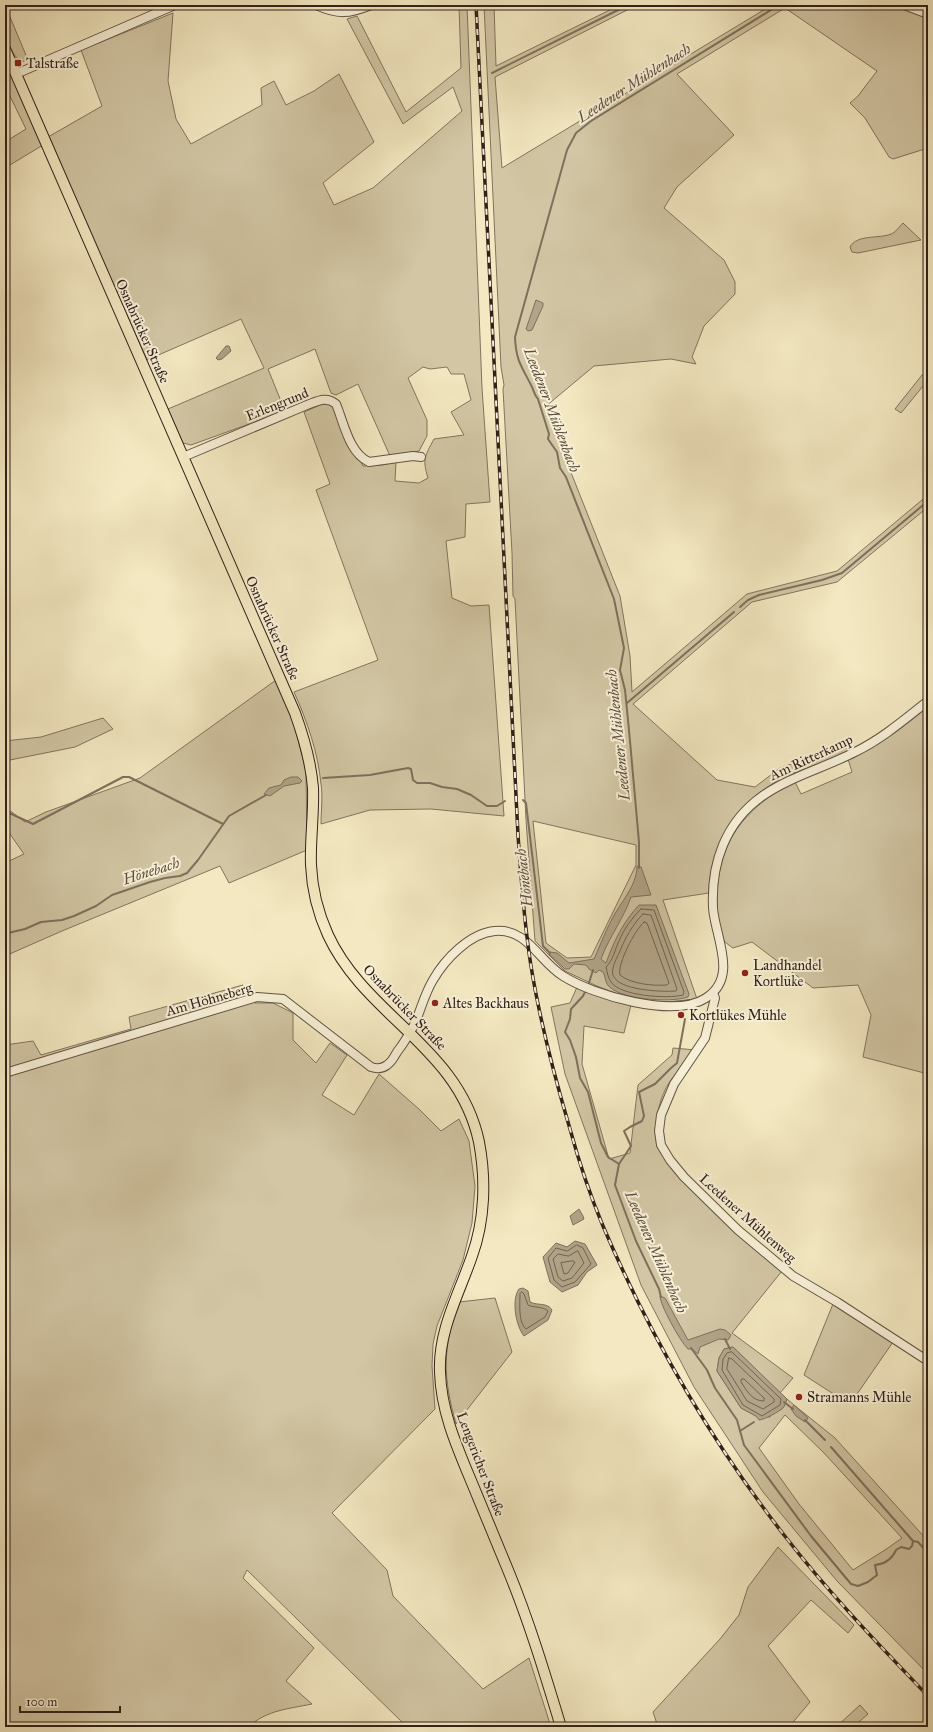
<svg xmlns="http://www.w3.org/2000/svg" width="933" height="1732" viewBox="0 0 933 1732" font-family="'IM FELL Great Primer',serif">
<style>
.green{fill:#d2c6a4;stroke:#82745e;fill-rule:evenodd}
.water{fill:#b1a488;stroke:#7e705b}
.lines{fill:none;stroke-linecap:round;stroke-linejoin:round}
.shore{stroke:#726250;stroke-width:1}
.stream{stroke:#7e705b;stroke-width:2}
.minor-casing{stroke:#625342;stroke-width:10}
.major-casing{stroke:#322118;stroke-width:12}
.minor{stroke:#f7f0d7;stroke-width:8}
.major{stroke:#f3e8c1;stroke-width:10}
.rail-casing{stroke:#322118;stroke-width:3.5}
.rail{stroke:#f7f0d7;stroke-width:2;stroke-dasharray:6;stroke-linecap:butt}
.poi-dot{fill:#8f2418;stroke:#f7f0d7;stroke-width:1.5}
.labels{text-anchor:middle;stroke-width:4;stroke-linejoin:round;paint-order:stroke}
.poi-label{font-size:14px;fill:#322118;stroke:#f7f0d7;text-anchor:start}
.street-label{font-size:14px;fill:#322118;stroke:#f7f0d7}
.water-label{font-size:15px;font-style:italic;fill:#5e4f3f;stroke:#f7f0d7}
</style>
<rect width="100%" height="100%" fill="#f3e8c1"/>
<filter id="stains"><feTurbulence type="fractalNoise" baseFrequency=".005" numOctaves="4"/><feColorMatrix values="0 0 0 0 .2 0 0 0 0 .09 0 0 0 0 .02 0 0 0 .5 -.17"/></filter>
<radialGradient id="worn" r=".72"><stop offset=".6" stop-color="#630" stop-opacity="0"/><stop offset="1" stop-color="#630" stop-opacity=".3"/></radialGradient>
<g class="green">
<path d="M5,5L28,60L21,62C4,47 5,26 5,5Z"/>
<path d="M459,5H467L482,388L490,502L466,504L465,537L446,541L452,598L471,606L489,605L504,816L431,809L370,810L321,824C321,811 323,797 321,784C318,752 307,721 294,692L378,660L316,490L330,484L304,412L322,404H329L335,410L363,466L382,465L396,462L395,481L419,483L428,478C422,459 425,456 434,439L464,435L451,412L471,400L464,374H451L447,367L430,369L423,367L408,378L427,420V436L419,451L390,456L358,384L336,395L331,393L315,349L268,369L285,411L191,445L183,443L168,409L264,368L241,319L147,360L48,137L102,106L81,50L173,13L168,81L176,119L191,144L262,105L261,88L274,81L286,105L314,91L339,74L374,142L323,183L334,205L373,188L462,111L453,87L403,124L347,19L357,16L406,112L461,68Z"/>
<path d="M484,5H494L496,66L620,5H637L495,77L502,168L772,5H897L928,18V148L893,159L889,157L865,118L850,103L858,96L877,71L785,8L677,74L734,135L677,187L664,208L724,260L735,282V294L704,326L692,357L696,364L671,359L594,366L545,407L620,596L630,656L632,692L747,594L837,571L928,495V507L837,582L752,602L633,704L717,780L755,787L780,768L838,747L855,750L781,778L756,795L741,810L742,811C720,838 710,858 709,893L663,900L697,999L666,1002L633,1000L597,986L565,971L535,941L526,820L515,599L513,596L512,553L503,389L504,385L501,367ZM533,821L636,845V865L591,957L567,958L546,943Z"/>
<path d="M5,59L43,145L5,168V142L26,129L5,86Z"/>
<path d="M903,223L921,240L858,253L852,252L850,247C857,234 879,239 891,234C895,233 899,227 903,223Z"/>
<path d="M928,372V380L901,413L895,409L922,375Z"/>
<path d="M276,680L293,721L306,771L307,850L229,883L220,866L62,931L5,956V863L24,854L5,827V807L25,822L46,812L140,778Z"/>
<path d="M928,706V1074L863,1057L871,1015L858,985L813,988L752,942L733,948C730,946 724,942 722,938C718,927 717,913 717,902C716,844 744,807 795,782L801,794L852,772L848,759L892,734Z"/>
<path d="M103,718L113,729L75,747L5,761V741L41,737Z"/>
<path d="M243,985L247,994L255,1003H273L293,1013V1040L316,1063L330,1043L347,1055L322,1095L354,1115L379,1074L420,1110L441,1131L459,1119L469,1141L475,1186L472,1223L463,1260L437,1326L433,1344L432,1366L435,1409L332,1513L387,1570L393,1596L483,1689L529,1658L551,1727H407L247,1570L243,1578L314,1648L286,1681L312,1704C288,1709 267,1710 248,1727H5V1045L33,1041L41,1055L131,1029L129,1017Z"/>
<path d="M577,987L631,1005L624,1033L584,1026L582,1064L609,1159L630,1153L638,1085L672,1055L673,1048L696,1050C687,1061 676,1072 669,1083C661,1094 655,1119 656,1133C659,1173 750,1244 782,1271L732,1333L793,1378L780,1393L733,1347L724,1349L719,1358L717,1371L741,1408L756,1416L770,1417L772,1413L782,1409L787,1399L794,1405L835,1438L928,1541V1674L837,1581L763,1492L694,1387L641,1285L565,1074L551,1007L570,1003ZM785,1415L824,1453L902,1538L885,1550L853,1570L799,1504L759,1448Z"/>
<path d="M495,1298L512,1352L456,1424C443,1378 442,1348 459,1302Z"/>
<path d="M833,1304L893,1342L855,1397L846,1402L804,1375Z"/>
<path d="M778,1547L854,1625L848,1633L811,1600L768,1646L810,1702L789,1727H658L653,1712L720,1639L739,1615L748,1587Z"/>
<path d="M860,1705L868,1714L853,1727H836Z"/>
</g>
<g class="water">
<path d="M536,300L543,303V306L532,330L528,331L526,329Z"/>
<path d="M226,346H229L231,351L222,359L218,360L216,358Z"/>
<path d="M291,777H298L302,781L300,783L284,786L270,796L264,794L269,788L281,785L284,780Z"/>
<path d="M637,866L641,867L651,895L631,897C624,918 609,937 601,959L606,963C614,941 623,922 639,905H656L689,994L688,997C671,1003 617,1000 607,984C605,980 605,975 603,972L599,970L596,973L589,969L586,965L574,964L569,969H565L549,954L550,952L557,953L569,963L594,959C600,946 605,932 612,919C620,903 637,886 637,866Z"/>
<path d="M579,1209L583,1216L584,1219L573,1225L570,1216Z"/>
<path d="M575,1241L585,1244L597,1265L587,1272L578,1285L562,1292L550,1282L543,1257L556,1243L567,1247Z"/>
<path d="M523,1288L528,1291L530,1302C538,1306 547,1302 552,1310L548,1320L524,1336C516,1326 511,1300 519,1289Z"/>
<path d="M660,1296L665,1298L688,1340L720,1329L725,1330L731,1335L728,1340L719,1339L700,1347L698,1354L692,1349H688C680,1341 660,1305 660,1296Z"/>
<path d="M733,1347L787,1399C786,1402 785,1406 783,1408C780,1411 764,1420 759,1420L756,1416L741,1408L717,1371L719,1358L724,1349Z"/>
<path d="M794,1405L808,1418L805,1422L796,1416L791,1409Z"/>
</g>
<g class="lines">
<g class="shore">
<path d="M641,909L654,910L684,992L683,995C668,999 620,996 611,982C608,978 607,971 606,967C613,961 615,949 619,941C624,929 632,918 641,909Z"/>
<path d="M643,914L651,915L677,989L676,991C663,992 606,991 613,968C614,962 618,956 620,951C625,938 633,924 643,914Z"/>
<path d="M644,922L647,923L669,983L667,985C653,986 631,984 620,975C617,964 635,930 644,922Z"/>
<path d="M577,1245L583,1248L591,1264L575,1282L562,1287L554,1280L548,1258L556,1248L567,1251Z"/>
<path d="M578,1251L584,1263L572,1278L563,1281L558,1277L553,1259L558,1254L568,1256Z"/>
<path d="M573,1261L575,1262L568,1273L564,1274L561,1263Z"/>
<path d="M522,1292L524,1294L528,1305C534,1308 542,1306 548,1311L545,1317L526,1329C518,1322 520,1305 520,1294Z"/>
<path d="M732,1352L781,1399L780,1405L762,1416L743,1405L722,1370L723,1359L727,1353Z"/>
<path d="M729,1358L732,1359L774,1399V1402L763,1409L747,1401L727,1369Z"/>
<path d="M742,1379H744L764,1398V1401C752,1401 747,1391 741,1382Z"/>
</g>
<g class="stream">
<path d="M492,73L628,5"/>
<path d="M740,607L748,600L759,595L822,580L842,573L928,501"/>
<path d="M627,703L734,612"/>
<path d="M323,778L370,775L408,768L411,769L413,780L417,783H430L442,787L457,789L471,795L487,806H497L505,801"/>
<path d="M523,800L526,803L543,946L550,953"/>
<path d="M5,811L33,824L123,777H129L223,824"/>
<path d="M639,868V842L629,730L625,690L620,670L624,648L614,599L566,477L560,468L557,452L548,439L549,434L538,399C534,395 534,390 531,385C521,365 516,361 515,337L567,150L576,133L591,121L779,5"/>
<path d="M5,935L8,933L25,929L41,922L62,920L74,916L96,906L112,895L150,882L165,878L180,876L187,873L198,860L229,816L266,795"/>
<path d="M588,986L593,970"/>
<path d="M586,990L583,996L571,1009L570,1019L565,1032L570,1040L576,1057L580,1078L588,1092L601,1143L608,1157L619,1164L615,1185L636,1241L659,1289L661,1297"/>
<path d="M619,1164L631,1146L624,1131L630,1127L642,1121L644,1116L639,1092L655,1084L671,1068L677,1063L685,1019"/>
<path d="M725,1339L730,1349"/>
<path d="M691,1348L707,1370L715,1388L737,1420L744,1445L811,1536L851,1584L858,1586L868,1582L877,1575L875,1565C885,1564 892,1559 896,1550L901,1547L909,1549L912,1546L913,1541"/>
<path d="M784,1402L793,1409"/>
<path d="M805,1420L825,1440"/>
<path d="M740,1431L754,1422"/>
<path d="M831,1447L913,1541L918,1542L928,1553"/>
</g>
<defs>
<g id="minor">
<path d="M316,5C338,15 349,14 371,5"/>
<path d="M904,5L928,14"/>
<path d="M16,74L175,5"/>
<path d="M183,457L307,405C318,401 326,396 336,404C344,423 349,453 369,462L413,456L421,457"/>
<path d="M713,993L715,998L705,1038L674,1084L661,1115L659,1131L661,1145L670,1160L684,1177L738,1230L793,1276L837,1302L928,1361"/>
<path d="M5,1073L257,997L283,999L371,1067C377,1069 382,1069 387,1065C392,1062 394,1057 397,1052C404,1043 410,1033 415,1023C421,1009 425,993 433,980C445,959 470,933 495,931C527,928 539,961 563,976C593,995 674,1019 706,998C739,977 715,937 713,908C712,887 715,864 723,845C748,785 804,778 855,752C882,739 905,719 928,701"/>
</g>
<path id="major" d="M5,49L295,713C304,738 311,762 313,788C314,814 310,840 311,865C312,889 318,913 328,935C366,1017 459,1047 479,1142C486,1179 485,1220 472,1256C459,1294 438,1331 440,1372C441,1411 457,1447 472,1483C484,1512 496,1541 508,1570C529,1621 545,1674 561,1727"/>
</defs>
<use href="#minor" class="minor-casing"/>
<use href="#major" class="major-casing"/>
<use href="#minor" class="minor"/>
<use href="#major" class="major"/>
<defs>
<path id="rail" d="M476,5L518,835C521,879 524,923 531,966C540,1022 554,1075 570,1129C579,1162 590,1195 603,1226C650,1336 711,1441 784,1535C828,1592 878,1644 928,1696"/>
</defs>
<use href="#rail" class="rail-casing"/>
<use href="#rail" class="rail"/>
</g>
<g class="poi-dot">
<rect x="14" y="59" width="8" height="8" rx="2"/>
<circle cx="745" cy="973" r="4"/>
<circle cx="435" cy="1003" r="4"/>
<circle cx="681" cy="1015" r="4"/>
<circle cx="799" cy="1397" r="4"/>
</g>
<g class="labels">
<g class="poi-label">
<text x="26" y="68">Talstraße</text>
<text x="753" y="970">Landhandel<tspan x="753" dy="16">Kortlüke</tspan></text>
<text x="443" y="1008">Altes Backhaus</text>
<text x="689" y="1020">Kortlükes Mühle</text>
<text x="807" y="1402">Stramanns Mühle</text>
</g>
<g class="street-label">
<text transform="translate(143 331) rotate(66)" y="5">Osnabrücker Straße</text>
<text transform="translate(277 404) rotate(-22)" y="5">Erlengrund</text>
<text transform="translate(273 628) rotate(66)" y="5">Osnabrücker Straße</text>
<text transform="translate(811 757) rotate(-25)" y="5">Am Ritterkamp</text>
<text transform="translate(209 999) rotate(-16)" y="5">Am Höhneberg</text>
<text transform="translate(405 1007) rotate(46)" y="5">Osnabrücker Straße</text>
<text transform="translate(748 1218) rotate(42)" y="5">Leedener Mühlenweg</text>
<text transform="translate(481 1464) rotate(69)" y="5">Lengericher Straße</text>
</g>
<g class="water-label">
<text transform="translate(634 83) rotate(-33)" y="5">Leedener Mühlenbach</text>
<text transform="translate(552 410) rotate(69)" y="5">Leedener Mühlenbach</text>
<text transform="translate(618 735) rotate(-96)" y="5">Leedener Mühlenbach</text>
<text transform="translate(151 871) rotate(-18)" y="5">Hönebach</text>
<text transform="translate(524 878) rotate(-97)" y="5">Hönebach</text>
<text transform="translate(656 1252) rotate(66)" y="5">Leedener Mühlenbach</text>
</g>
</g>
<rect width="933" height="1732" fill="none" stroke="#f3e8c1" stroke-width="20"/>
<rect x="6" y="6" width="921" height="1720" fill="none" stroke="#322118" stroke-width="2"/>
<rect x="10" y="10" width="913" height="1712" fill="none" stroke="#322118"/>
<path d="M20 1706v6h100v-6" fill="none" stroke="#322118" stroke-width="2"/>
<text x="26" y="1706" font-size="12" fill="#322118" stroke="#f7f0d7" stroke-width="3" paint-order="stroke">100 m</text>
<rect width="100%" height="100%" filter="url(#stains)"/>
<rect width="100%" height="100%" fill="url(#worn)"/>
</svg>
